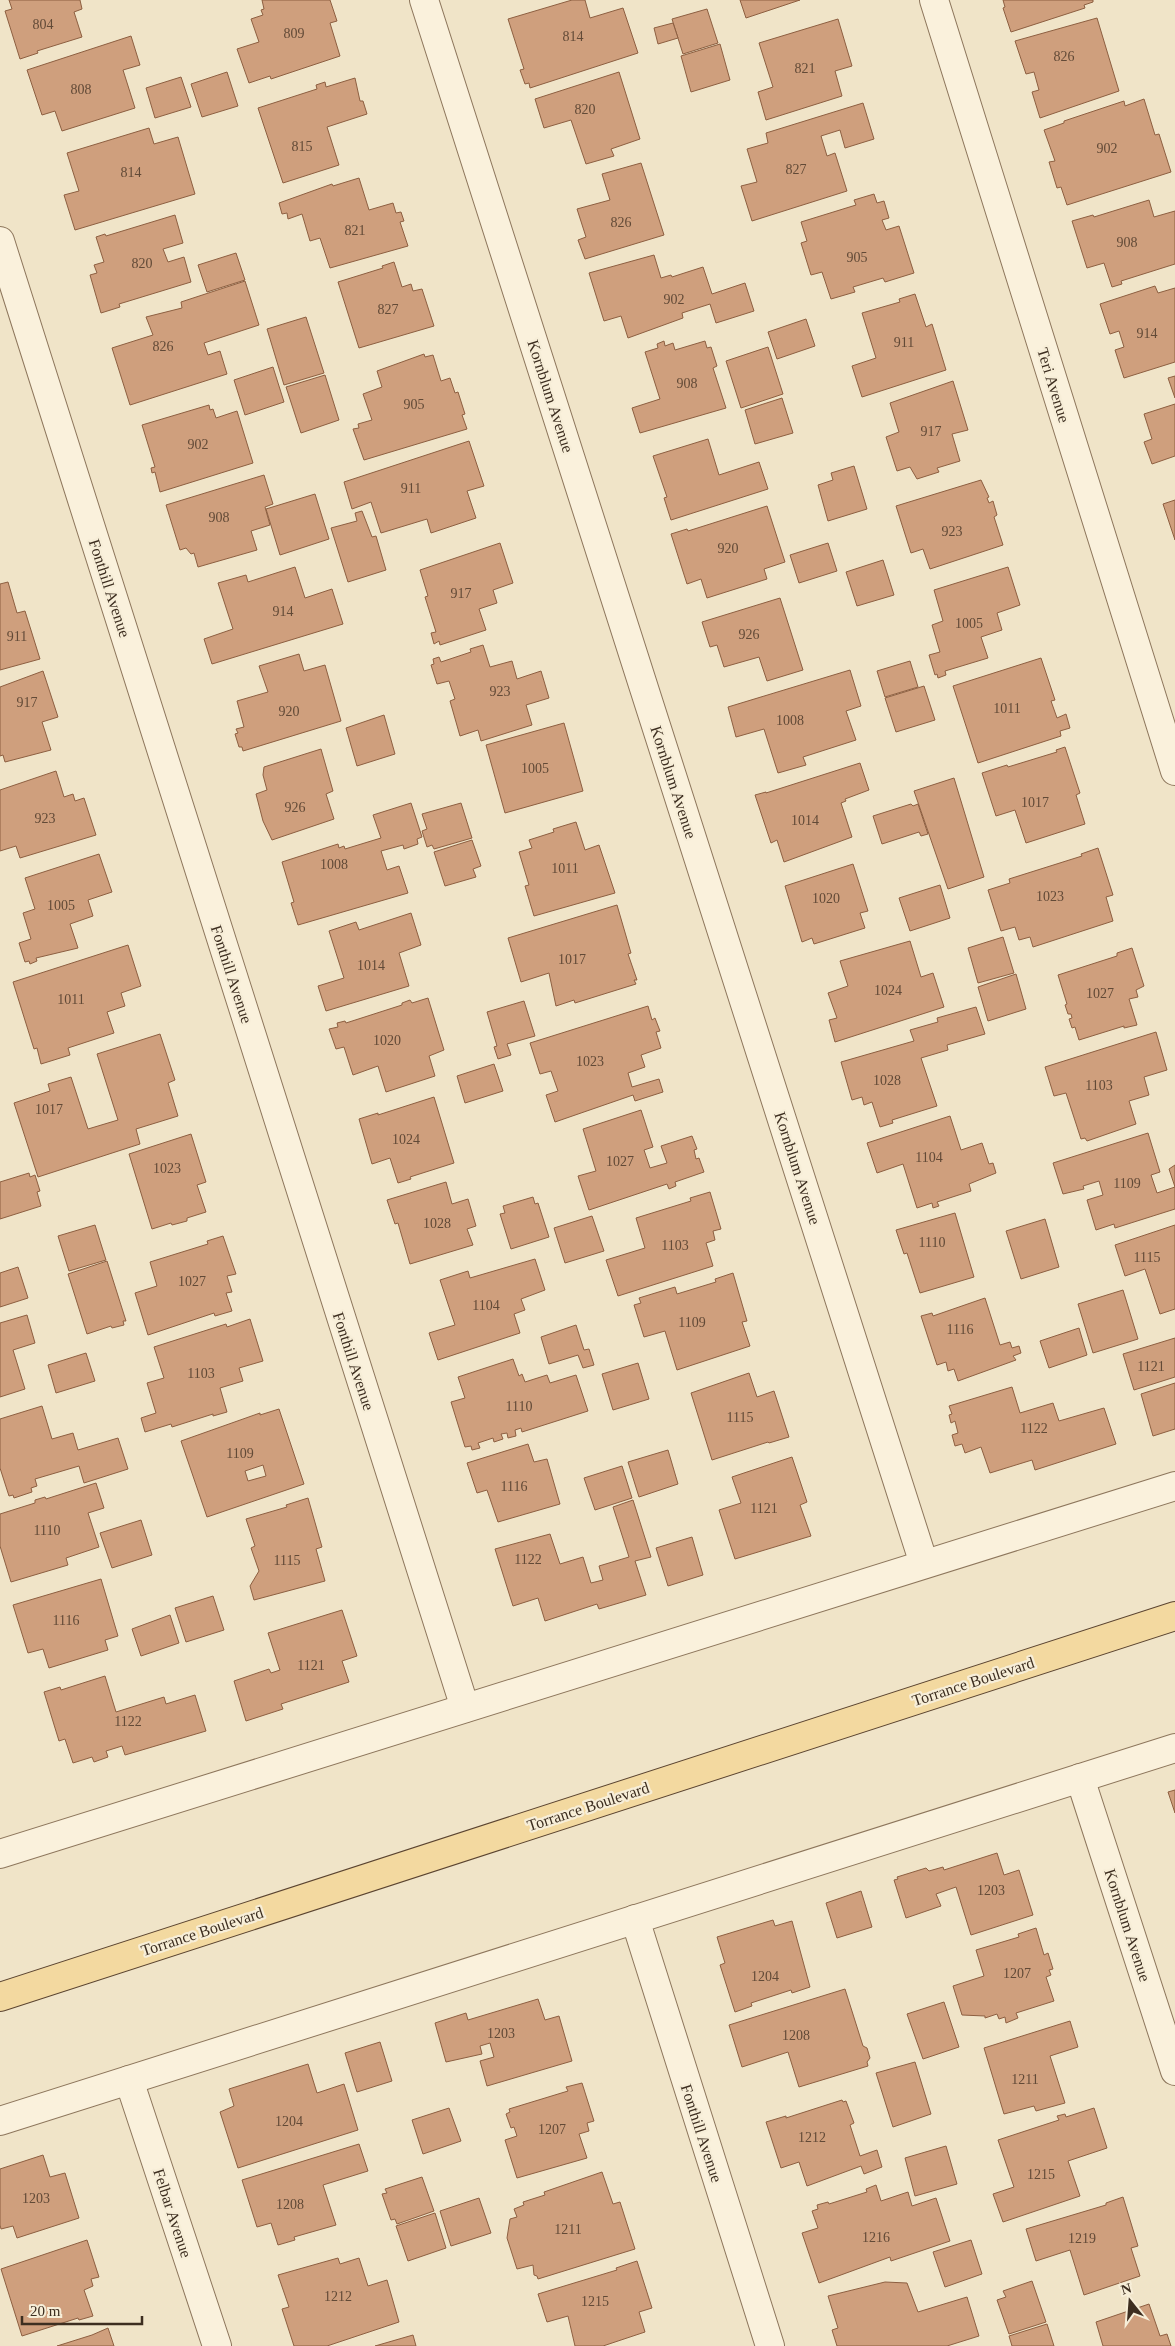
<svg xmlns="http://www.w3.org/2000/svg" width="1175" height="2346" viewBox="0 0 1175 2346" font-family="'Times New Roman',serif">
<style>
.building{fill:#cf9f7d;stroke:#8d5f41;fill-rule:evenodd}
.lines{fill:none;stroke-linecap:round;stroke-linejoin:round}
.minor-casing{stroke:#8d765c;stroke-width:30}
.major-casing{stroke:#5b4430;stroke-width:30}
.minor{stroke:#faf1dc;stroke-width:28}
.major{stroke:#f3d9a0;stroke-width:28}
.labels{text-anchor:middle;stroke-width:4.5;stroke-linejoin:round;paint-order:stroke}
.number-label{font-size:14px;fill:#624a37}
.street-label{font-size:16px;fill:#3d2e20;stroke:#f7eed8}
</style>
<rect width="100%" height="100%" fill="#f0e4c8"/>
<g class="building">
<path d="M9,0H80L82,9L74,12L82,37L37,51L38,53L20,59L5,11L12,9Z"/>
<path d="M262,0H330L337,21L330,23L340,56L271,79L270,76L249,83L237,49L259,42L251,19L263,15L261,10L264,9Z"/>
<path d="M572,0H585L590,18L623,8L638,53L530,88L529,83L525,84L520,70L524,69L508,19Z"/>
<path d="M740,0H800L746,18Z"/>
<path d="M1003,0H1093V2L1084,5L1085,8L1011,32L1003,8L1005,7Z"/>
<path d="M707,9L718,43L683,54L672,19Z"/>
<path d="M1097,18L1119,91L1040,118L1032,92L1039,90L1034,72L1026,74L1015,41Z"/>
<path d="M838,19L852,66L835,71L842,96L766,120L758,92L773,87L759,43Z"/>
<path d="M673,23L678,38L658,44L654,28Z"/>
<path d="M131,36L140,65L123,70L135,108L62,131L55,111L42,115L27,70Z"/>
<path d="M720,44L730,80L691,92L681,56Z"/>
<path d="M227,72L238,106L202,117L191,84Z"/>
<path d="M619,72L640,139L611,149L614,156L586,164L571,120L544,128L535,99Z"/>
<path d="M181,77L191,107L155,118L146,88Z"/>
<path d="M355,78L360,101H363L367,114L327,127L339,165L283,183L258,108L317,89L316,85L325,82L326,87Z"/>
<path d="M1144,99L1155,135L1159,134L1171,172L1067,205L1061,187L1057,188L1049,162L1055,161L1044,130L1064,123V121L1124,101L1125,106Z"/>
<path d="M863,103L874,139L845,148L840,130L821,136L827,156L835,153L847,191L752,221L741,186L757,182L747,149L768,143L766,133Z"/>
<path d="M149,128L154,144L178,137L195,194L75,230L64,195L79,191L67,153Z"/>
<path d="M641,163L664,235L585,259L578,240L586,237L577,209L610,200L602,174Z"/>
<path d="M359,178L369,210L393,203L396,213L401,212L404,221L400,222L408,246L330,268L320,238L310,241L302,214L288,219L287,213L282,214L279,203L332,184L333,186Z"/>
<path d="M874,194L877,203L884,201L889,218L882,220L886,230L899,226L914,273L885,282L883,278L853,287L855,292L831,299L822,272L811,275L801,243L807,241L801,222L856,205L854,200Z"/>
<path d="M1149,200L1154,217L1175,211V264L1121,281L1122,284L1112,287L1104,263L1087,268L1072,221L1093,215L1094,217Z"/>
<path d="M175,215L183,243L163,249L168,262L184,257L191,282L119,304L120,307L101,313L90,275L97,273L94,265L104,262L96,237L105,234L106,236Z"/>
<path d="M236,253L245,280L207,292L198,265Z"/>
<path d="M654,255L661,278L671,275L672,277L703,267L712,294L745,283L754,311L716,323L710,304L682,313L683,318L628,338L621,316L604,321L589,273Z"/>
<path d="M394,262L402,287L411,284L413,291L422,289L434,326L359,348L338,282L383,268L382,266Z"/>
<path d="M245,281L259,325L204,343L208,355L220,351L227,374L130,405L112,348L153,335L146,317L182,308L181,302Z"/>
<path d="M1155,286L1158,293L1175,288V362L1124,378L1115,350L1124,347L1119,331L1110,334L1100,304Z"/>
<path d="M915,294L926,327L932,324L946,370L862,397L852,366L876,358L862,313L900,302L899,299Z"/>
<path d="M306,317L324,373L284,385L267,329Z"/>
<path d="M806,319L815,346L777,359L768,332Z"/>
<path d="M664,341L665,346L673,343L675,350L705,341L707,348L711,347L717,366L713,368L726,408L640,433L632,408L660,399L645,352L658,348L657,344Z"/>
<path d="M768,347L783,394L741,408L726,361Z"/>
<path d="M424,354L425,357L433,355L441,381L450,378L455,393L458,392L465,414L462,415L467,429L364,460L353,429L359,428L358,424L372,420L363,394L382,387L377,371Z"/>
<path d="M273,367L284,402L245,415L234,380Z"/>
<path d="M325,375L339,420L301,433L286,387Z"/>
<path d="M1175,376V398L1168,378Z"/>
<path d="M953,381L968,430L952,434L960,461L937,468L939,472L917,479L910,467L897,471L886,437L899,432L890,403Z"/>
<path d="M782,398L793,433L755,444L745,410Z"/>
<path d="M1175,404V456L1152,464L1144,442L1152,439L1144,414Z"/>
<path d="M209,405L210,410L213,409L216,418L237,411L253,463L160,492L155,472L152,473L151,468L155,467L142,425Z"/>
<path d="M708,439L719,475L759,462L768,489L671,520L664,498L667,497L653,456Z"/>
<path d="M469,441L484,486L467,491L476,518L431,533L427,519L381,533L371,502L352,509L344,482Z"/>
<path d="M854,466L867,509L828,521L818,485L833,480L831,473Z"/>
<path d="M264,475L273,504L265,507L270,525L251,531L257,550L198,567L194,553L191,554L186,548L180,550L166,505Z"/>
<path d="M981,480L989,497L987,498L989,503L993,501L997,515L994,517L1003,545L930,569L923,549L911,553L896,506Z"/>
<path d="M315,494L329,539L280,555L266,509Z"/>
<path d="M1175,500V540L1163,504Z"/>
<path d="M767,506L785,562L764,569L767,579L707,598L701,579L687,584L671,534L687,529L688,531Z"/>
<path d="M362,511L372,537L376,536L386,570L348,582L331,528L357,521L355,513Z"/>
<path d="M500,543L513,583L493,590L497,603L479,609L486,630L440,645L439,641L434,644L431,633L436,632L425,597L428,596L420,570Z"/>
<path d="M828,543L837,571L799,583L790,555Z"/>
<path d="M883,560L894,595L857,606L846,572Z"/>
<path d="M295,567L305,598L332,589L343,624L212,664L204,639L233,629L218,583L246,575L248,582Z"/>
<path d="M1008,567L1020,605L997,613L1002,630L981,637L988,658L945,671L946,675L938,678L937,674L935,675L929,655L940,652L932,625L943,621L934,590Z"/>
<path d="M8,582L17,613L25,611L40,659L0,670V584Z"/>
<path d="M780,598L803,670L767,681L759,657L724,667L717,645L710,647L702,622Z"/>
<path d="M483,645L490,667L512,661L517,679L541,671L549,698L526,705L532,725L481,741L478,730L460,736L450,701L455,699L449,681L437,684L431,665L434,664L433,659L439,657L441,662L471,652L470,649Z"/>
<path d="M299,654L304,671L325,665L341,721L243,751L242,747H239L235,734L238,733L236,729L244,727L237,701L268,692L259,666Z"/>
<path d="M1041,658L1055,700L1051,701L1057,718L1066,714L1070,728L1060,731L1061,736L978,763L953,686Z"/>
<path d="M910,661L918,687L885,697L877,671Z"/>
<path d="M850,670L861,706L846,711L856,740L803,757L806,765L778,773L764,729L736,737L728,707Z"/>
<path d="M43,671L58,717L42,722L51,750L5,762L3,755L0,756V687Z"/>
<path d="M924,686L935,720L896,732L885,698Z"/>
<path d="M384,715L395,754L357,766L346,728Z"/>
<path d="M564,723L583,791L505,813L486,745Z"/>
<path d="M1065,747L1080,793L1076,795L1085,824L1026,843L1015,810L996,816L982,773L1007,765L1008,767L1057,752L1056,750Z"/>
<path d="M321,749L333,791L326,794L334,819L272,840L263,821L256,794L267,790L263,775L264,767Z"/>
<path d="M860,763L869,790L845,799L846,801L841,803L852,837L784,862L777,840L771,843L755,795L766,792V793Z"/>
<path d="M56,771L64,797L73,794L75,801L84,798L96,835L20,858L16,846L0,851V790Z"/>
<path d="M954,778L984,877L948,889L914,791Z"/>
<path d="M411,803L422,837L417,839L418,844L404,849L403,845L381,851L387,870L399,866L408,893L298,925L291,903L294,902L282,862L338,844L339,848L344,846L345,849L381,838L373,815Z"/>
<path d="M461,803L472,838L434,849L432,845L427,847L422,831L427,829L422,814Z"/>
<path d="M911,804L913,806L918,804L928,834L921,836L919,832L882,844L873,816Z"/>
<path d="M576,822L585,850L599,845L615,893L534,916L525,886L529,885L519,852L532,848L529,840L554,832L553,829Z"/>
<path d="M472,840L481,866L473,869L476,877L445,886L434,852Z"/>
<path d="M1098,848L1113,895L1106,897L1113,921L1033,947L1030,937L1019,940L1015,927L1001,931L988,890L1010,883L1009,879L1082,856L1081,854Z"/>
<path d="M99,854L112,892L88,900L93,916L70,924L78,948L36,958L37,961L30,964L29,961L25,962L19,943L31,939L23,913L35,909L25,878Z"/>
<path d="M853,864L868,911L860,913L865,928L814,944L812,938L802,942L785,886Z"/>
<path d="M940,885L950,918L910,931L899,898Z"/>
<path d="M617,905L631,953L628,954L637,980H634L636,984L575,1003L574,1000L556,1006L549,973L521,982L508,938Z"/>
<path d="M411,913L421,945L399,953L409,986L326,1011L318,986L344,978L329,931L356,922L359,930Z"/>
<path d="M1003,937L1014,973L978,983L968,948Z"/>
<path d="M910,941L921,977L933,973L944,1007L835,1042L829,1020L837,1018L828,993L848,986L840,961Z"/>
<path d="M128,945L141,986L121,993L125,1006L107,1012L114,1033L68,1048L70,1055L41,1064L37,1048L34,1049L13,982Z"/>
<path d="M1132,948L1144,986L1136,990L1138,997L1129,999L1137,1025L1124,1028V1026L1079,1040L1075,1027L1072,1028L1069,1019L1072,1018L1071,1014H1068L1065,1005L1067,1004L1058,975L1117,956V953Z"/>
<path d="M1016,974L1026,1009L988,1021L978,987Z"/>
<path d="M428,998L444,1050L429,1056L435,1076L386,1092L378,1066L353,1075L344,1047L336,1049L329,1029L338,1027L337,1023L345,1021L346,1023L402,1005V1003L410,1000L412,1003Z"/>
<path d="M524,1001L535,1036L507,1044L511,1055L498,1059L494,1047L497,1046L487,1012Z"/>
<path d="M648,1006L652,1020L655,1018L660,1031L656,1032L661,1048L641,1055L645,1067L628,1073L632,1087L659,1079L663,1092L635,1101L633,1095L555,1122L546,1095L558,1091L551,1071L540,1074L530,1043Z"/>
<path d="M976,1007L985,1034L947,1045L948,1050L921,1058L937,1106L892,1120L893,1123L880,1127L872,1102L864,1105L862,1097L852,1100L841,1062L914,1041L910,1030L938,1022L937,1018Z"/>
<path d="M1156,1032L1167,1070L1144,1077L1149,1095L1129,1101L1136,1124L1087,1141L1085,1138L1081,1139L1066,1093L1054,1096L1045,1067Z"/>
<path d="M160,1034L175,1080L168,1083L178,1116L136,1129L140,1144L38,1177L14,1103L50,1091L48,1084L71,1077L88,1129L118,1120L97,1054Z"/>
<path d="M494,1064L503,1091L465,1103L457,1076Z"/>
<path d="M434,1097L454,1163L410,1177L411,1179L398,1183L390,1158L372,1164L359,1119L378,1113V1115Z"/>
<path d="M641,1110L653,1147L644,1150L650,1168L667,1163L661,1146L692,1136L697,1149L694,1150L696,1159L699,1158L704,1172L675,1182L676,1186L669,1189L667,1184L589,1210L578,1176L596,1171L583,1129Z"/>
<path d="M950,1116L961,1150L982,1143L989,1164L993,1163L996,1173L969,1184L971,1191L937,1202L939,1206L933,1208L932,1203L917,1208L903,1164L877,1173L867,1143Z"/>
<path d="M1148,1133L1160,1172L1151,1175L1157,1193L1175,1187L1169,1169L1175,1165V1209L1115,1228L1114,1224L1096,1230L1087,1200L1103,1195L1099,1181L1083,1186L1084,1189L1063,1194L1053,1163Z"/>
<path d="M191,1134L206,1182L197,1185L206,1212L187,1218V1221L172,1225L171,1223L152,1229L129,1154Z"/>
<path d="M29,1173L30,1177L35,1175L40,1191L37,1192L41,1206L0,1219V1182Z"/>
<path d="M446,1182L452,1204L468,1199L476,1226L467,1229L473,1245L410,1264L398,1223L395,1224L387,1200Z"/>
<path d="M710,1192L721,1229L713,1231L715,1240L706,1243L713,1266L618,1296L606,1260L645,1248L636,1218L691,1201L690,1198Z"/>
<path d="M533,1197L535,1204L538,1203L549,1237L511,1249L500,1214L505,1213L503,1206Z"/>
<path d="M955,1213L974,1277L920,1293L907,1253L904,1254L896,1230Z"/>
<path d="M592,1216L604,1251L565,1263L554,1228Z"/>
<path d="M1045,1219L1059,1267L1021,1279L1006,1231Z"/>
<path d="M95,1225L106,1260L69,1271L58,1236Z"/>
<path d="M1175,1225V1309L1160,1314L1145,1269L1125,1276L1115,1245Z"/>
<path d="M223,1236L236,1274L227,1276L232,1292L226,1293L232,1311L215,1316L214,1313L148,1335L135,1293L157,1286L150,1262L208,1244L207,1241Z"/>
<path d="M535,1259L545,1290L521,1299L525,1310L514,1314L520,1333L438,1360L429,1333L455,1325L440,1280L468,1271L470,1278Z"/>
<path d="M107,1261L126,1321H123L124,1325L112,1328L111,1326L87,1334L68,1274Z"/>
<path d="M18,1267L28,1298L0,1307V1273Z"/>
<path d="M733,1273L747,1321L742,1322L750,1346L677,1370L665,1331L644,1337L634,1305L641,1303L639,1298L675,1287L677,1294L716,1282L715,1279Z"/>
<path d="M1123,1290L1138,1339L1093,1353L1078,1304Z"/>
<path d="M985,1298L1000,1345L1010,1342L1012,1348L1019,1346L1021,1353L1013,1356L1016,1360L958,1381L954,1369L948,1371L946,1362L937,1365L921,1316L932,1313L933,1316Z"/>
<path d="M27,1315L35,1343L13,1350L25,1389L0,1397V1323Z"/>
<path d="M250,1319L263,1361L239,1368L243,1381L220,1388L227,1412L213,1416V1414L172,1427L171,1424L145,1432L141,1418L156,1413L147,1383L164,1378L154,1347L226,1324L227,1327Z"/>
<path d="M576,1325L584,1350L589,1349L594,1365L583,1368L578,1355L549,1364L541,1337Z"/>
<path d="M1079,1328L1087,1355L1049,1368L1040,1341Z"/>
<path d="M1175,1338V1377L1134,1390L1123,1354Z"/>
<path d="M86,1353L95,1381L56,1393L48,1365Z"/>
<path d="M513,1359L519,1376L522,1374L525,1382L547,1375L550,1383L576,1375L588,1411L522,1432L521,1428L515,1430L516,1436L508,1438L507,1433L501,1434L503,1439L494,1442L493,1438L478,1443L480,1448L472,1450L471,1446L465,1447L451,1402L465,1398L458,1377Z"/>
<path d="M638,1363L649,1399L613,1410L602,1374Z"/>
<path d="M749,1373L757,1397L774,1391L789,1437L769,1443L768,1442L712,1460L691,1393Z"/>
<path d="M1175,1383V1429L1153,1436L1141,1394Z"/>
<path d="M1012,1387L1020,1413L1053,1403L1059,1421L1104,1408L1116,1444L1035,1470L1032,1460L990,1473L981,1447L965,1453L962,1444L955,1446L952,1435L958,1433L955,1421L951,1423L949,1415L952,1414L949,1406Z"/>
<path d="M42,1406L52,1439L73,1433L78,1450L118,1438L128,1469L84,1483L79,1466L35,1479L37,1486L31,1488L32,1492L14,1498L13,1495L9,1496L0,1468V1419Z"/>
<path d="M279,1409L304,1484L207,1517L181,1441L260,1413V1415ZM263,1465L266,1476L248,1481L245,1471Z"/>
<path d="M528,1444L534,1462L547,1459L560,1504L498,1522L487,1490L477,1493L467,1463Z"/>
<path d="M668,1450L678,1484L639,1497L628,1462Z"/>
<path d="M792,1457L807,1502L800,1505L811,1536L735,1559L719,1510L741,1503L732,1477Z"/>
<path d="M622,1466L632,1498L595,1510L584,1478Z"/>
<path d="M96,1483L104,1508L88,1513L99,1547L66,1558L68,1565L11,1582L0,1546V1514L35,1503V1500L45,1497L46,1499Z"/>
<path d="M308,1498L322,1547L316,1549L325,1581L254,1600L250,1586L259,1571L251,1548L255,1546L246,1519L287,1507L286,1505Z"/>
<path d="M633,1500L651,1557L635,1561L646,1595L599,1609L597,1604L545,1621L538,1598L513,1606L495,1549L550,1534L560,1564L583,1557L591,1583L603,1580L599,1566L629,1557L613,1507Z"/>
<path d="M141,1520L152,1555L112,1568L100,1533Z"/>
<path d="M692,1537L703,1575L668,1586L656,1548Z"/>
<path d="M101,1579L118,1636L105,1640L108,1650L49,1668L43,1649L28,1653L13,1605Z"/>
<path d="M213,1596L224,1630L186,1642L175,1608Z"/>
<path d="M342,1610L357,1656L342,1661L349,1682L281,1704L283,1709L246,1721L234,1681L269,1669L271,1673L280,1670L268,1633Z"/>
<path d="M170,1615L179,1643L141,1656L132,1629Z"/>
<path d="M105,1676L116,1712L164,1697L166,1704L195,1695L206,1731L125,1755L122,1746L106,1751L108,1757L94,1762L92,1757L73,1763L65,1739L59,1741L44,1692L60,1687L61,1690Z"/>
<path d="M1175,1790V1813L1168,1792Z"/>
<path d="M997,1853L1004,1875L1019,1870L1033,1915L971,1935L956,1887L936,1894L941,1906L906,1918L894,1880L898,1879L897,1877L926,1868L929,1871L943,1867L944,1870Z"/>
<path d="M861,1891L872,1927L837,1938L826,1903Z"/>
<path d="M773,1920L775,1926L792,1921L810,1987L792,1993L791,1990L751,2003L752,2006L735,2012L720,1965L725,1963L717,1937Z"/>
<path d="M1036,1928L1044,1955L1048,1953L1053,1969L1049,1970L1051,1975L1046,1977L1054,2001L1016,2013L1018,2018L1006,2023L1005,2017L999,2019L997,2014L985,2018V2016L962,2015L953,1986L984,1976L976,1950L1019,1937L1018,1934Z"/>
<path d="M845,1989L863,2046L867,2048L870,2058L867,2062L868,2066L799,2087L788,2052L742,2067L729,2025Z"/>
<path d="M538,1999L545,2020L559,2016L572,2061L487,2086L480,2061L494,2057L490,2043L480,2046L482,2054L446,2062L435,2023L466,2013L468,2020Z"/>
<path d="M944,2002L959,2047L923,2059L907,2014Z"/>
<path d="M1070,2021L1078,2047L1050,2056L1065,2103L1036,2111L1034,2106L1004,2114L984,2048Z"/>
<path d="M380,2042L392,2081L357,2092L345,2053Z"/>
<path d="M915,2062L931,2114L893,2127L876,2073Z"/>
<path d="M308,2064L317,2093L344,2084L358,2130L238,2168L220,2112L234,2106L229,2089Z"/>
<path d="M582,2083L594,2121L587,2123L589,2131L579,2134L587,2158L517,2178L505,2140L517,2136L514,2127L511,2128L506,2114L510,2112L509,2109L568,2091L566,2087Z"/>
<path d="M842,2100L843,2102L846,2101L854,2123L850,2125L860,2156L877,2150L882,2167L864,2174L861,2166L807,2186L799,2162L781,2168L766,2122L786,2116V2118Z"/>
<path d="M449,2108L461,2141L423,2154L412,2120Z"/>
<path d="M1094,2108L1107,2148L1068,2161L1080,2196L1003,2222L993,2194L1014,2187L998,2140L1059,2120L1057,2116L1065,2114L1066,2117Z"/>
<path d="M359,2144L368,2171L323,2185L336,2225L294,2237L295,2240L278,2245L271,2223L257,2227L242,2180Z"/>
<path d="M946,2146L957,2184L915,2196L905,2158Z"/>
<path d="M43,2155L50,2177L65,2173L79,2218L17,2238L13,2226L1,2229L0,2225V2169Z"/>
<path d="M602,2172L613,2204L620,2202L635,2249L538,2279L537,2276L534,2275L533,2265L517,2269L507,2238L510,2219L517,2217L514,2209L524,2205L523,2202L545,2195L544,2192Z"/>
<path d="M422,2177L434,2211L397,2224L395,2219L391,2220L382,2194L387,2193L385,2189Z"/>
<path d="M876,2185L881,2201L908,2192L912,2206L936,2198L950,2241L891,2261L890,2257L819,2283L802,2233L818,2228L812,2211L818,2209L817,2205L828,2202L829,2204L867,2192L866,2189Z"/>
<path d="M1123,2197L1138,2246L1131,2248L1140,2276L1084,2295L1070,2250L1036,2261L1026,2229L1106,2205V2203Z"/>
<path d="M479,2198L491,2233L451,2246L440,2211Z"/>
<path d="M435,2213L446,2248L408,2261L396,2226Z"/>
<path d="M87,2240L99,2277L91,2279L93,2286L84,2290L93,2316L79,2320L78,2318L22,2336L1,2269Z"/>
<path d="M971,2240L982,2274L945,2287L933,2252Z"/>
<path d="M338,2258L340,2264L359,2258L368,2286L387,2280L399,2322L327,2346H294L282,2309L289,2307L278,2275Z"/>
<path d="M637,2261L652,2308L639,2312L645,2332L603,2346H575L568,2316L547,2322L538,2294L617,2270L616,2268Z"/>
<path d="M1032,2281L1046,2322L1009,2334L997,2300L1006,2297L1003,2291Z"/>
<path d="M885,2282L907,2283L918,2312L967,2297L979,2336L947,2346H837L832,2330L838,2328L828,2296Z"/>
<path d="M1149,2304L1160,2336L1167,2334L1171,2346H1103L1096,2322Z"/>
<path d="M1047,2324L1054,2346H1012L1009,2336Z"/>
<path d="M108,2328L114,2346H57L92,2335Z"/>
<path d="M413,2335L416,2346H375Z"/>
</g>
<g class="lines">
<defs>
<g id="minor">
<path d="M424,0L924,1564"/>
<path d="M934,0L1175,771"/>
<path d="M0,241L465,1708"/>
<path d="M1080,1778L1175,2071"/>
<path d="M0,1854L1175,1486"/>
<path d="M635,1919L770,2346"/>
<path d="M129,2080L217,2346"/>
<path d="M0,2121L1175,1748"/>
</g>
<path id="major" d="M0,1997L1175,1616"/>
</defs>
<use href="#minor" class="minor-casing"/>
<use href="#major" class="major-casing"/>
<use href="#minor" class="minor"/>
<use href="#major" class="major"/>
</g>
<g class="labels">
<g class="number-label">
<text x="43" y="29">804</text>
<text x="294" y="38">809</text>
<text x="573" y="41">814</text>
<text x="1064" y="61">826</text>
<text x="805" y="73">821</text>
<text x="81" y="94">808</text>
<text x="585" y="114">820</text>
<text x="302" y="151">815</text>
<text x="1107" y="153">902</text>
<text x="796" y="174">827</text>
<text x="131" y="177">814</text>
<text x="621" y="227">826</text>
<text x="355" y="235">821</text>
<text x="1127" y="247">908</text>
<text x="857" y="262">905</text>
<text x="142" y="268">820</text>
<text x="674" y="304">902</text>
<text x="388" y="314">827</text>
<text x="1147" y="338">914</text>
<text x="904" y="347">911</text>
<text x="163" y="351">826</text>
<text x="687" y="388">908</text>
<text x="414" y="409">905</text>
<text x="931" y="436">917</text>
<text x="198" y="449">902</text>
<text x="411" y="493">911</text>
<text x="219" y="522">908</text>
<text x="952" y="536">923</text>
<text x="728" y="553">920</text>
<text x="461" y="598">917</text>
<text x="283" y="616">914</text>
<text x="969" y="628">1005</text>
<text x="749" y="639">926</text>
<text x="17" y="641">911</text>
<text x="500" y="696">923</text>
<text x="27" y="707">917</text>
<text x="1007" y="713">1011</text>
<text x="289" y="716">920</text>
<text x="790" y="725">1008</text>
<text x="535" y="773">1005</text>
<text x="1035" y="807">1017</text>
<text x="295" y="812">926</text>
<text x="45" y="823">923</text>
<text x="805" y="825">1014</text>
<text x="334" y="869">1008</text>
<text x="565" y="873">1011</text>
<text x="1050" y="901">1023</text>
<text x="826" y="903">1020</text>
<text x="61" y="910">1005</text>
<text x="572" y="964">1017</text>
<text x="371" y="970">1014</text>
<text x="888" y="995">1024</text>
<text x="1100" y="998">1027</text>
<text x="71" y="1004">1011</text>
<text x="387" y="1045">1020</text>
<text x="590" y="1066">1023</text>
<text x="887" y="1085">1028</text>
<text x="1099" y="1090">1103</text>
<text x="49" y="1114">1017</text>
<text x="406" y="1144">1024</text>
<text x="929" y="1162">1104</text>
<text x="620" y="1166">1027</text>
<text x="167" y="1173">1023</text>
<text x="1127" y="1188">1109</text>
<text x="437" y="1228">1028</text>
<text x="932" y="1247">1110</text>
<text x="675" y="1250">1103</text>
<text x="1147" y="1262">1115</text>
<text x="192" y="1286">1027</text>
<text x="486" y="1310">1104</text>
<text x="692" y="1327">1109</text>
<text x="960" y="1334">1116</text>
<text x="1151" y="1371">1121</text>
<text x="201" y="1378">1103</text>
<text x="519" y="1411">1110</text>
<text x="740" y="1422">1115</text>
<text x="1034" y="1433">1122</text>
<text x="240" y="1458">1109</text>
<text x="514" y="1491">1116</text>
<text x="764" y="1513">1121</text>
<text x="47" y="1535">1110</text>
<text x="528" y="1564">1122</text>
<text x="287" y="1565">1115</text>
<text x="66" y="1625">1116</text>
<text x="311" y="1670">1121</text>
<text x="128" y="1726">1122</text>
<text x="991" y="1895">1203</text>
<text x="1017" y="1978">1207</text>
<text x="765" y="1981">1204</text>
<text x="501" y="2038">1203</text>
<text x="796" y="2040">1208</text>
<text x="1025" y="2084">1211</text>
<text x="289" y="2126">1204</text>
<text x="552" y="2134">1207</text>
<text x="812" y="2142">1212</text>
<text x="1041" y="2179">1215</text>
<text x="36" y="2203">1203</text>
<text x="290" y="2209">1208</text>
<text x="568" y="2234">1211</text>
<text x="876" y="2242">1216</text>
<text x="1082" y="2243">1219</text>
<text x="338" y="2301">1212</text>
<text x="595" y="2306">1215</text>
</g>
<g class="street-label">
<text transform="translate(1054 385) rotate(73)" y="6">Teri Avenue</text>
<text transform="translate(551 396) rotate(72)" y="6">Kornblum Avenue</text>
<text transform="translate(110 588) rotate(72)" y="6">Fonthill Avenue</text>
<text transform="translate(674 782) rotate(72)" y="6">Kornblum Avenue</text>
<text transform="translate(232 974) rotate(72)" y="6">Fonthill Avenue</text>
<text transform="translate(798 1168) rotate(72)" y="6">Kornblum Avenue</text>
<text transform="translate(354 1361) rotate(72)" y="6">Fonthill Avenue</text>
<text transform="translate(973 1681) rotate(-18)" y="6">Torrance Boulevard</text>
<text transform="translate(588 1806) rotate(-18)" y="6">Torrance Boulevard</text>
<text transform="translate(1128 1925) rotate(72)" y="6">Kornblum Avenue</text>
<text transform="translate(202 1931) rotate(-18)" y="6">Torrance Boulevard</text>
<text transform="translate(702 2133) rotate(72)" y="6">Fonthill Avenue</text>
<text transform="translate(173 2213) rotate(72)" y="6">Felbar Avenue</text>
</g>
</g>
<g transform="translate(1130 2301) rotate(343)" stroke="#f7eed8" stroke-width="4" paint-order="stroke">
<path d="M0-4L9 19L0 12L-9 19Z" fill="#3d2e20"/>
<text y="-8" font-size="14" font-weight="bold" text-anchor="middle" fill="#3d2e20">N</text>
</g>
<path d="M22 2316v8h120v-8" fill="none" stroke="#3d2e20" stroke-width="2.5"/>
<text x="30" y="2316" font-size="15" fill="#3d2e20" stroke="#f7eed8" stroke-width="4" paint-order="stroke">20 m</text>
</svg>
